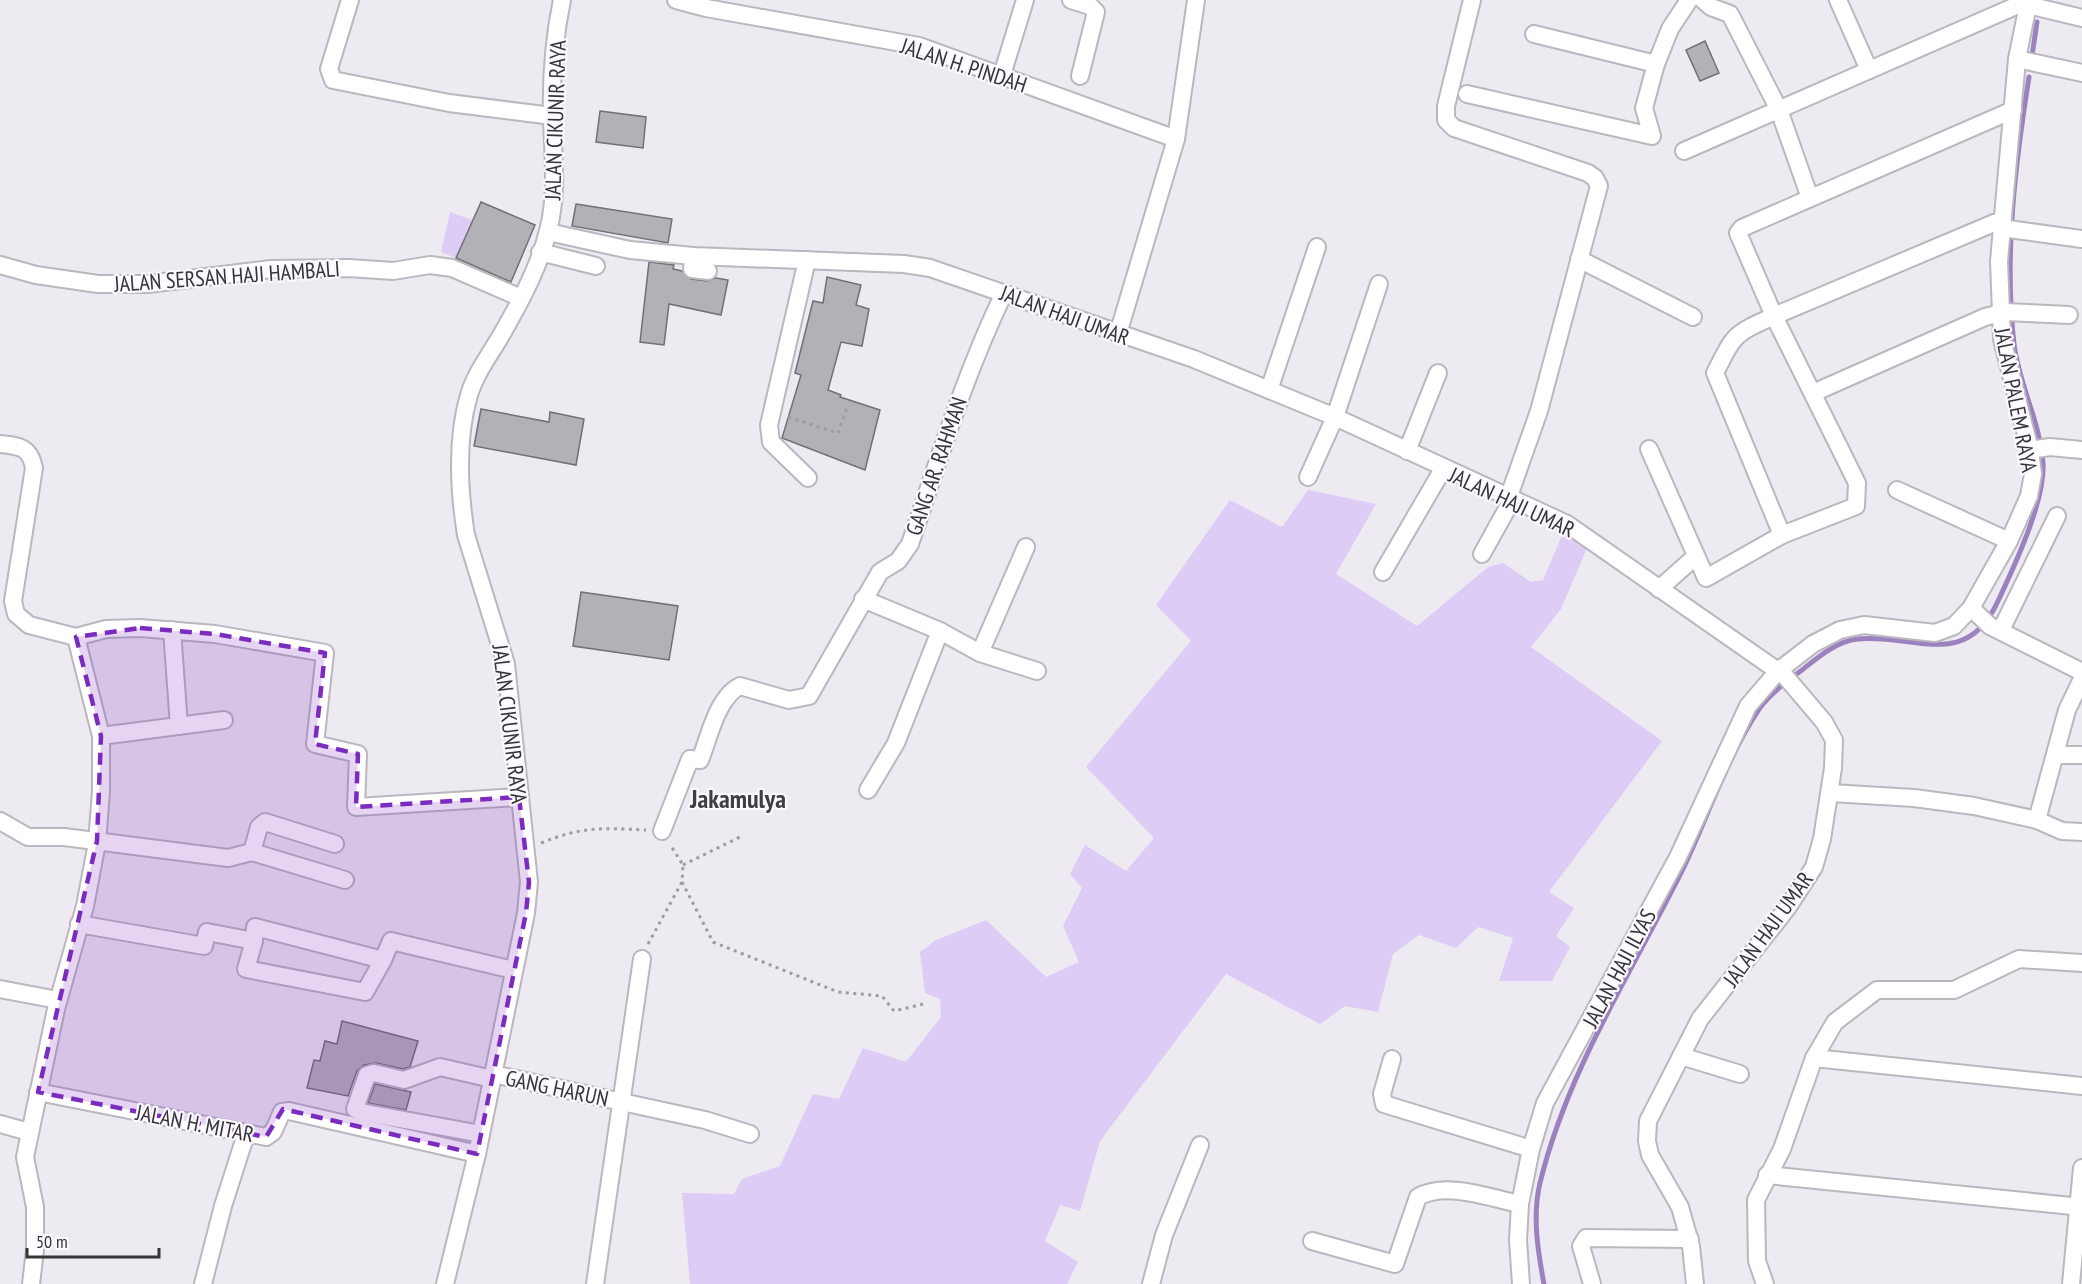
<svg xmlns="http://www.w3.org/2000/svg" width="2082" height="1284" viewBox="0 0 2082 1284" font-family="'PT Sans Narrow',sans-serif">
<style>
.green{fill:#ddccf5}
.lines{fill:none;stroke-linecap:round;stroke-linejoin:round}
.stream{stroke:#9b81bd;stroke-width:5}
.building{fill:#b3b1b8;stroke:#726f75;stroke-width:1.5}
.minor-casing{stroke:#bab7be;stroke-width:20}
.path{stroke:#9e9ba1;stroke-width:3;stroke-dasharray:3 4.5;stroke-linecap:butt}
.minor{stroke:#fff;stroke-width:16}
.marked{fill:#7b2cbf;fill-opacity:0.2;stroke:#7b2cbf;stroke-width:4.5;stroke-dasharray:12 8;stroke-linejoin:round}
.labels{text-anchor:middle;stroke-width:4.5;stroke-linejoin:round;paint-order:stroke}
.street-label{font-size:22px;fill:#353437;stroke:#fbf8ff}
.quarter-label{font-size:26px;font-weight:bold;fill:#403d43;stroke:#fbf8ff}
</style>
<rect width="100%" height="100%" fill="#edeaf2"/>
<g class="green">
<path d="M450,212L472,220L456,258L441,252Z"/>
<path d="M1308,490L1376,504L1336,574L1417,626L1488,567L1503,563L1531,582L1543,580L1563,533L1587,548L1561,609L1531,647L1662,741L1549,892L1574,908L1556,936L1570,947L1552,981H1499L1513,938L1478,927L1456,948L1419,935L1393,954L1378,1012L1345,1006L1320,1024L1226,974L1100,1141L1080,1211L1060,1205L1045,1241L1078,1262L1067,1284H690L682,1193L734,1194L742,1179L780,1166L813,1094L839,1099L863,1048L906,1062L941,1017L940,999L925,993L920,952L936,940L986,920L1046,977L1079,962L1063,926L1082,888L1070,874L1085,845L1126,871L1154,838L1086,767L1191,641L1156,605L1230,500L1282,527Z"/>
</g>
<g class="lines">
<g class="stream">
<path d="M2032,56L2037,22"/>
<path d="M1544,1284C1538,1252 1532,1216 1540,1183C1567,1072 1630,975 1681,873C1707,820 1726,759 1759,709C1769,695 1788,680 1802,670C1818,657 1837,641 1858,639C1913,633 1966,672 1998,601C2014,567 2045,501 2043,464C2041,424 2019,385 2014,344C2004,256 2015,165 2029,77"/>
</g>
</g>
<g class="building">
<path d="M1705,41L1719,73L1700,81L1686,50Z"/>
<path d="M600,111L646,117L643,148L596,142Z"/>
<path d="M481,202L535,225L511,282L456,258Z"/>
<path d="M576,204L672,219L668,243L572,226Z"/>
<path d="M649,262L674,265L673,269L682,271L691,279L707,281L716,278L728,280L721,315L669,304L664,345L640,342Z"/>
<path d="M827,277L861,285L856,305L869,309L862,346L841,342L828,390L841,395L840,397L880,410L865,470L782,438L801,375L795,373L813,301L823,303Z"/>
<path d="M481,409L549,422L550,412L584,419L576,465L474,446Z"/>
<path d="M581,592L678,606L669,660L573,646Z"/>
<path d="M342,1021L418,1041L410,1067L403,1069L376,1063L364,1065L357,1071L348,1096L307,1088L314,1060L320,1061L325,1041L337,1044Z"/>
<path d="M375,1084L411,1092L406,1110L368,1103Z"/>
</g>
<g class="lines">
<defs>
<g id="minor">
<path d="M350,0L329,69L333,80L449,103L552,116"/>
<path d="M676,0L706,8L919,46L1176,139"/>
<path d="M1071,0L1090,6L1096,12L1080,76"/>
<path d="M1472,0L1446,106V120L1454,128L1588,173L1595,178L1599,186L1539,411L1509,496"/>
<path d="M1703,0L1711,7L1730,14L1779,110L1810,198"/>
<path d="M1838,0L1869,70"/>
<path d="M2028,5L2082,18"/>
<path d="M1534,34L1656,64"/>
<path d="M2017,59L2082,73"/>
<path d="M1002,75L1025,0"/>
<path d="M1467,94L1652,136L1644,108L1656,64L1670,29L1689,0"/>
<path d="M1684,151L2018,5L2029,3"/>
<path d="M2001,228L2082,239"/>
<path d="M548,232L630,250L693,256L904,264L930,268L1194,359L1335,417L1567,524L1785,676L1824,722L1834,740L1833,768L1822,839L1814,867L1788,907L1700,1019L1648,1121L1647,1141L1650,1155L1680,1207L1691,1246L1695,1284"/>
<path d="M540,252L596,266"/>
<path d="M693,256L692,269L708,271"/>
<path d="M1579,259L1693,317"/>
<path d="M807,260L769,425L771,442L808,478"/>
<path d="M0,265L36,275L98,284H148L271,269L349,268L393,271L430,265L452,268L521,298"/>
<path d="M1118,334L1176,139L1196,0"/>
<path d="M1269,390L1317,247"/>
<path d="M1813,393L1985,317L2005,312L2069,315"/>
<path d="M0,444C20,446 30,447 34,468L13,601L16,614L29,625L76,637L106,629L140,628L215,634L325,653L315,744L358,754L356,807L519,797"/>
<path d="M1649,449L1706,578L1782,535L1856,506L1857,483L1774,316L1738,233L1742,228L2013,110"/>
<path d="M2030,450L2050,447L2082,450"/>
<path d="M1407,451L1438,373"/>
<path d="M1308,477L1335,417L1379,284"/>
<path d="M1897,490L2009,541"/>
<path d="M1782,535L1715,373C1735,333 1734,334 1774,316L1994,223L2001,222"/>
<path d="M1482,554L1513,498"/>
<path d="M1383,572L1443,469"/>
<path d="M1659,589L1696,556"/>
<path d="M863,599L940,631L896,743L868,790"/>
<path d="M1971,608L1990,626L2082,672"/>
<path d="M172,630L179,726"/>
<path d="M2001,630L2057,516"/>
<path d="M940,631L980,653L1037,671"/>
<path d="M980,653L1026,547"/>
<path d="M101,736L224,720"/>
<path d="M2056,755H2082"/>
<path d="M1831,793L1914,798L1974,806L2037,820L2062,831L2082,832"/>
<path d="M2037,820L2067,710L2082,679"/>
<path d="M0,821L28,837H64L228,858L252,852L345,880"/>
<path d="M662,831L690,759L700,760C709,738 717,697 740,686L789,700L809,696L880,572L898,561L910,544C939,459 965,374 1004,293"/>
<path d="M252,852L259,827L265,822L335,844"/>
<path d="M79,924L204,946L207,932L254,941L255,927L383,960L391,941L513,970"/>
<path d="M254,941L246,969L365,992L383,960"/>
<path d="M0,989L58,1000"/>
<path d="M1681,1056L1740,1074"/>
<path d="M1814,1058L2082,1086"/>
<path d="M1392,1059L1382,1094L1384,1104L1531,1149"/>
<path d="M493,1074L705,1120L750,1134"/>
<path d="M38,1092L266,1137L273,1132L282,1112L289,1111L477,1154"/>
<path d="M0,1124L29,1132"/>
<path d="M481,1134L361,1112L355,1109L367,1075L374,1073L404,1080L440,1067L492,1079"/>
<path d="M1767,1175L2082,1207"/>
<path d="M1312,1241L1395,1264L1418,1197C1447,1181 1489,1198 1520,1204"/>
<path d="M31,1284L35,1250V1207L25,1157L56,1009L85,906L97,843L101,791V736L76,637"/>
<path d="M203,1284L223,1206L246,1134"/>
<path d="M445,1284L477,1154L526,913L529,882L506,664L466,535C459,491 456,439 469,395C475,375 488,357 499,339C518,306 539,268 548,231C558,193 553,156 552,118C551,79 554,38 562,0"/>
<path d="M595,1284L642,959"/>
<path d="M1151,1284L1164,1235L1200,1145"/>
<path d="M1521,1284L1518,1240L1520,1204L1531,1149L1545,1103L1678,857L1748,706L1778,671L1813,644L1840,630L1864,625L1935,633L1954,626L1971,608L2009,541L2029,496L2033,474L2030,450L2002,339L1999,261L2017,59L2029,0"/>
<path d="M1592,1284L1581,1246L1586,1238L1690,1239"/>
<path d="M1765,1284L1757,1261L1756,1200L1782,1149L1814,1058L1835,1022L1877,990H1954L2019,959L2082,963"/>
<path d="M2071,1284L2082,1168"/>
</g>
</defs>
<use href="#minor" class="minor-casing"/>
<g class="path">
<path d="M788,417L838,433L848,405"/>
<path d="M541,843C583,826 602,828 646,830"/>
<path d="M683,865L742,836"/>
<path d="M682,882L713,942L838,992L882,996L894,1011L923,1004"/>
<path d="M648,944L682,882L683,865L671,846"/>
</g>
<use href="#minor" class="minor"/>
</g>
<path class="marked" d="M140,628L215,634L325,653L315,744L358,754L356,807L519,797L529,882L526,913L477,1154L283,1109L266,1137L38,1092L97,841L101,736L76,637Z"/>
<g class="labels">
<g class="street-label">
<text transform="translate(964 65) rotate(18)" y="8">JALAN H. PINDAH</text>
<text transform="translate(555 120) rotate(-88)" y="8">JALAN CIKUNIR RAYA</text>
<text transform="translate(227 276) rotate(-4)" y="8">JALAN SERSAN HAJI HAMBALI</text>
<text transform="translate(1065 315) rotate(20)" y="8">JALAN HAJI UMAR</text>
<text transform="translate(2016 400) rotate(79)" y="8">JALAN PALEM RAYA</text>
<text transform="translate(936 466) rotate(-71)" y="8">GANG AR. RAHMAN</text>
<text transform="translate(1512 502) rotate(25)" y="8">JALAN HAJI UMAR</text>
<text transform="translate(510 724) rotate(83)" y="8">JALAN CIKUNIR RAYA</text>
<text transform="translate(1768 929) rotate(-54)" y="8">JALAN HAJI UMAR</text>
<text transform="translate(1619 968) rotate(-62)" y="8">JALAN HAJI ILYAS</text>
<text transform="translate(557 1088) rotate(12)" y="8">GANG HARUN</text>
<text transform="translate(195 1123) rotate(11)" y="8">JALAN H. MITAR</text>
</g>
<g class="quarter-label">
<text x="738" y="808">Jakamulya</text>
</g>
</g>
<path d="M27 1248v9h132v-9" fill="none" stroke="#353437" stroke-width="3"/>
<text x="36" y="1248" font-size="18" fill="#353437" stroke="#fbf8ff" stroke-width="4.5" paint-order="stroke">50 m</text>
</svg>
